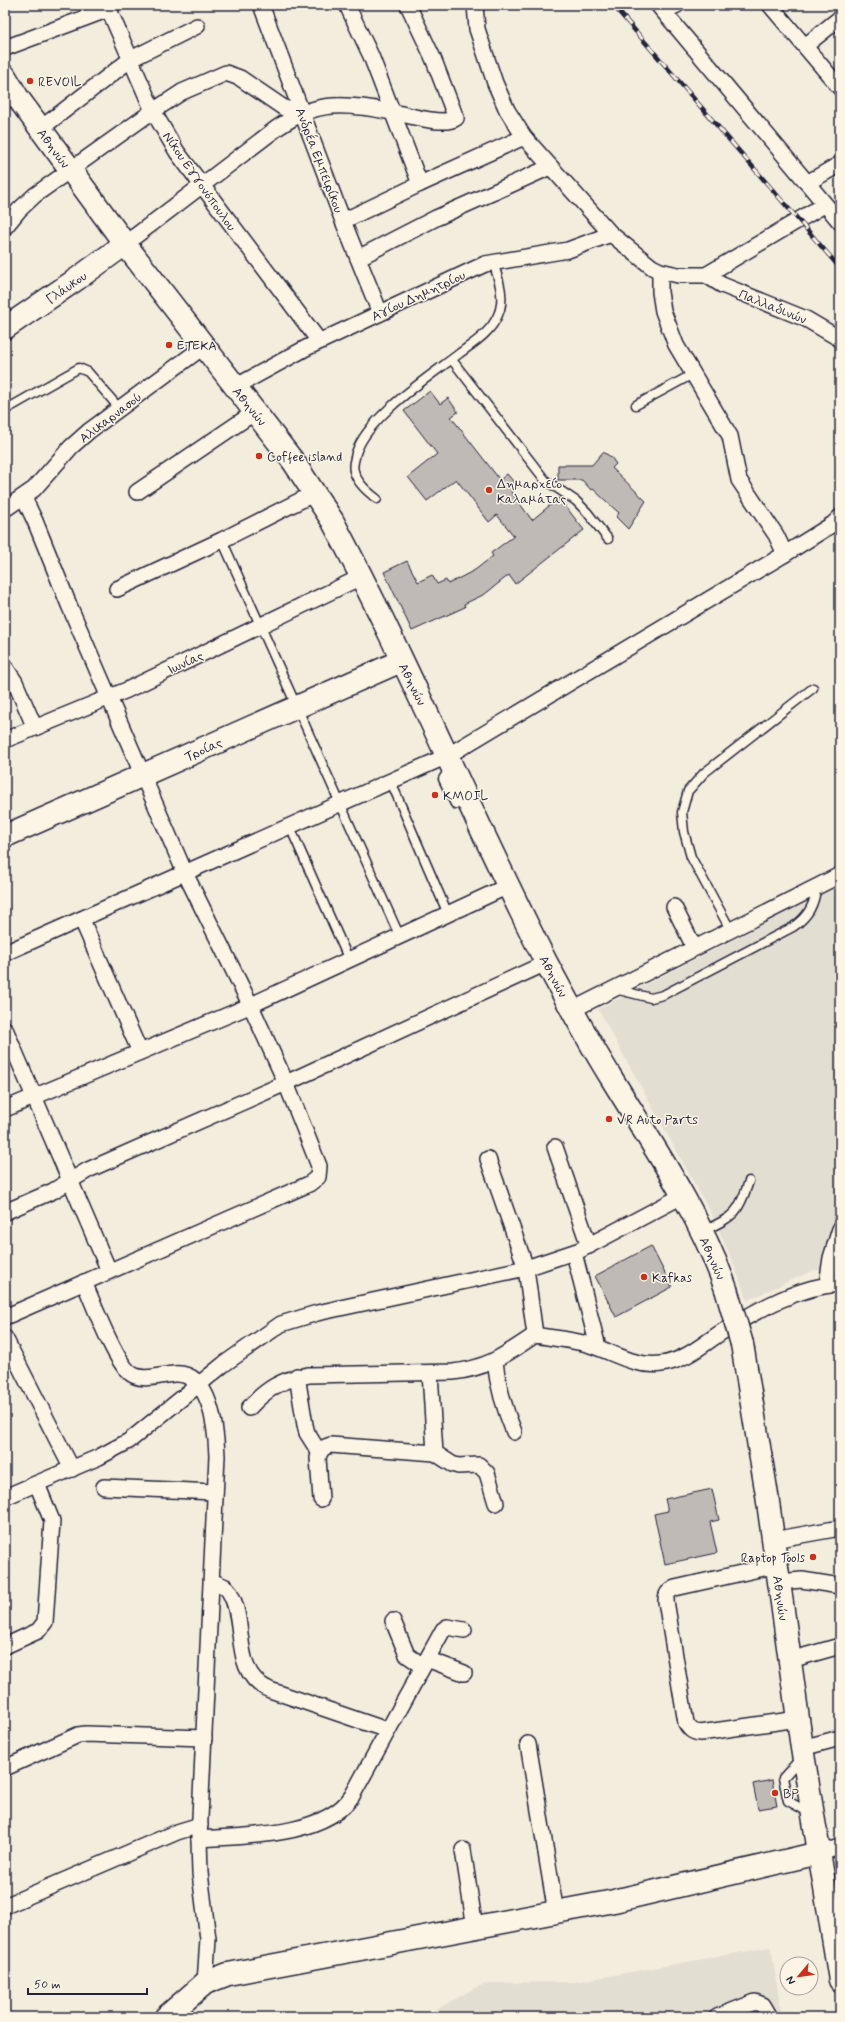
<svg xmlns="http://www.w3.org/2000/svg" width="845" height="2022" viewBox="0 0 845 2022" font-family="Mynerve,sans-serif">
<style>
.built{fill:#e3ded2}
.building{fill:#bfbab6;stroke:#22223b}
.lines{fill:none;stroke-linecap:round;stroke-linejoin:round}
.lane-casing{stroke:#22223b;stroke-width:11}
.street-casing{stroke:#22223b;stroke-width:18}
.secondary-casing{stroke:#22223b;stroke-width:25}
.lane{stroke:#fcf5e5;stroke-width:8}
.street{stroke:#fcf5e5;stroke-width:15}
.secondary{stroke:#fcf5e5;stroke-width:22}
.rail-casing{stroke:#22223b;stroke-width:4.5}
.rail{stroke:#fcf5e5;stroke-width:3;stroke-dasharray:9;stroke-linecap:butt}
.secondary-bridge-casing{stroke:#22223b;stroke-width:25;stroke-linecap:butt}
.secondary-bridge{stroke:#fcf5e5;stroke-width:22}
.poi-dot{fill:#c8321e;stroke:#fcf5e5;stroke-width:1.5}
.labels{text-anchor:middle;stroke-width:3;stroke-linejoin:round;paint-order:stroke}
.poi-label{font-size:13px;fill:#22223b;stroke:#fcf5e5;text-anchor:start}
.street-label{font-size:13px;fill:#22223b;stroke:#fcf5e5}
</style>
<rect width="100%" height="100%" fill="#f3edde"/>
<filter id="ink" filterUnits="userSpaceOnUse"><feTurbulence type="fractalNoise" baseFrequency=".025" numOctaves="2"/><feDisplacementMap in="SourceGraphic" scale="8" xChannelSelector="R" yChannelSelector="G"/><feConvolveMatrix kernelMatrix="1 2 1 2 8 2 1 2 1" color-interpolation-filters="sRGB"/></filter>
<g filter="url(#ink)">
<g class="built">
<path d="M840,885V1270H814L747,1300L733,1262L713,1217L598,1009Z"/>
<path d="M771,1947L782,2017H422L479,1986L492,1983L575,1982Z"/>
</g>
<g class="building">
<path d="M430,391L440,404L448,398L458,412L451,417L500,480L507,474L518,487L511,492L532,520L559,498L584,530L515,584L509,575L485,594L464,604L465,607L412,631L384,572L407,561L418,582L432,575L437,584L446,580L448,584L475,570L493,556L491,553L514,536L497,515L489,522L456,479L427,501L408,477L437,454L404,411Z"/>
<path d="M603,452L611,457L616,464L612,468L646,501L628,529L616,517L619,513L593,489L591,490L582,480H558V465H592Z"/>
<path d="M651,1246L672,1287L616,1317L595,1276Z"/>
<path d="M712,1489L719,1520L710,1522L717,1553L665,1564L654,1514L668,1511L665,1499Z"/>
<path d="M772,1780L777,1806L758,1809L753,1784Z"/>
</g>
<g class="lines">
<defs>
<g id="lane">
<path d="M452,360L545,480L576,501L587,512L608,539"/>
<path d="M636,405L693,374"/>
<path d="M5,410L79,368L88,372L120,409"/>
<path d="M377,499C368,492 357,483 354,471C352,465 355,459 356,453C368,416 429,377 460,353C475,342 491,332 498,315C506,298 498,278 493,262"/>
<path d="M222,540L400,937"/>
<path d="M450,768L443,779L455,804L468,805"/>
<path d="M391,782L448,914"/>
<path d="M290,827L349,960"/>
<path d="M730,929L691,857L684,832L682,812L688,791L704,773L813,688"/>
<path d="M615,989L651,998L663,995L793,927C809,916 814,905 817,886"/>
<path d="M703,1231C734,1216 738,1215 749,1181"/>
<path d="M800,1759L783,1778L788,1801L810,1813"/>
</g>
<g id="street">
<path d="M107,5L153,111L177,152L319,341"/>
<path d="M261,5L343,221L380,313"/>
<path d="M347,5L371,56L420,184"/>
<path d="M475,5L477,29L495,83L507,110L524,137L611,234L652,267L660,271L678,275H706L824,205"/>
<path d="M658,5L840,222"/>
<path d="M770,5L840,88"/>
<path d="M663,11L677,5"/>
<path d="M805,46L840,18"/>
<path d="M5,48L109,9L113,5"/>
<path d="M40,129L131,59L197,26"/>
<path d="M807,183L840,164"/>
<path d="M343,221L420,184L524,137"/>
<path d="M5,227L19,210L35,195L153,111L182,92L226,73L240,78L284,108L302,113"/>
<path d="M125,244L277,128C295,116 312,107 333,106C353,105 372,108 391,112C407,114 443,127 456,118L433,58L408,5"/>
<path d="M358,258L436,218L550,167"/>
<path d="M660,271V292L663,311L676,345L730,436L739,480L776,535L785,554"/>
<path d="M706,275L722,285L806,319L840,339"/>
<path d="M235,387L306,348L485,264L568,250L611,234"/>
<path d="M137,492L255,412"/>
<path d="M5,509L34,489L71,447L89,431L203,347"/>
<path d="M117,589L222,540L315,493"/>
<path d="M5,667L15,682L35,728"/>
<path d="M5,740L127,690L361,577"/>
<path d="M674,907L694,947"/>
<path d="M82,920L140,1052"/>
<path d="M5,953L447,756L785,554L833,524L840,517"/>
<path d="M572,1010L840,875"/>
<path d="M5,1029L109,1271"/>
<path d="M5,1109L247,1007L508,886"/>
<path d="M555,1147L589,1246"/>
<path d="M488,1159L526,1268L535,1335"/>
<path d="M5,1212L53,1191L88,1170L286,1083L546,963"/>
<path d="M574,1253L598,1347"/>
<path d="M84,1282C93,1303 114,1359 129,1372C141,1383 160,1375 174,1374C211,1371 216,1429 217,1456L199,1839L200,1873L208,1939L205,1983"/>
<path d="M827,1285L831,1258L840,1229"/>
<path d="M5,1317L309,1184L318,1177L319,1166L286,1083L251,1006L185,873L69,605L35,521L24,498"/>
<path d="M5,1338L72,1469"/>
<path d="M495,1362C498,1387 504,1408 514,1432"/>
<path d="M430,1373L435,1453"/>
<path d="M297,1376L305,1425L307,1433L319,1452"/>
<path d="M249,1408C266,1389 282,1379 309,1375L453,1372C489,1368 506,1354 535,1335C551,1338 567,1339 583,1343C609,1349 633,1368 661,1364C686,1361 705,1342 725,1330C759,1309 800,1286 840,1284"/>
<path d="M104,1487L215,1492"/>
<path d="M5,1497L99,1457L129,1441L224,1364L281,1324L317,1313L526,1268L580,1250L682,1196"/>
<path d="M321,1499L318,1458C320,1450 323,1447 331,1445L435,1453L452,1464L458,1466L479,1465L487,1473L496,1503"/>
<path d="M773,1540L840,1528"/>
<path d="M777,1565L675,1588C668,1591 666,1594 666,1601L686,1723C690,1730 693,1732 700,1733L798,1719"/>
<path d="M212,1582C215,1583 220,1584 223,1586C227,1587 229,1591 231,1595C247,1626 231,1674 270,1690L387,1730"/>
<path d="M779,1582L802,1580L840,1586"/>
<path d="M393,1621L407,1655L423,1666"/>
<path d="M5,1646L38,1631L45,1622L52,1521L37,1484"/>
<path d="M427,1659L464,1673"/>
<path d="M790,1660L840,1646"/>
<path d="M528,1744L556,1913"/>
<path d="M802,1748L840,1738"/>
<path d="M5,1768L78,1735L86,1734L204,1738"/>
<path d="M199,1839C243,1836 325,1837 352,1796L443,1630L447,1627L464,1630"/>
<path d="M463,1850L475,1928"/>
<path d="M819,1853L840,1847"/>
<path d="M5,1906L177,1832L200,1825"/>
<path d="M717,2017L755,2002L763,2005L770,2017"/>
</g>
<g id="secondary">
<path d="M5,76L18,98L125,244L293,461L332,520C409,664 471,816 546,962C567,1001 588,1041 612,1079C653,1146 700,1214 726,1289"/>
<path d="M5,328L77,279L125,244"/>
<path d="M5,836L401,661"/>
<path d="M742,1344L767,1495L802,1748L840,1980"/>
<path d="M166,2017L205,1983L228,1974L614,1901L819,1853"/>
</g>
</defs>
<use href="#lane" class="lane-casing"/>
<use href="#street" class="street-casing"/>
<use href="#secondary" class="secondary-casing"/>
<use href="#lane" class="lane"/>
<use href="#street" class="street"/>
<use href="#secondary" class="secondary"/>
<defs>
<path id="rail" d="M613,5L840,268"/>
</defs>
<use href="#rail" class="rail-casing"/>
<use href="#rail" class="rail"/>
<defs>
<path id="secondary-bridge" d="M726,1289L742,1344"/>
</defs>
<use href="#secondary-bridge" class="secondary-bridge-casing"/>
<use href="#secondary-bridge" class="secondary-bridge"/>
</g>
</g>
<g class="poi-dot">
<circle cx="30" cy="81" r="4"/>
<circle cx="169" cy="345" r="4"/>
<circle cx="259" cy="456" r="4"/>
<circle cx="489" cy="490" r="4"/>
<circle cx="435" cy="795" r="4"/>
<circle cx="609" cy="1119" r="4"/>
<circle cx="644" cy="1277" r="4"/>
<circle cx="813" cy="1557" r="4"/>
<circle cx="775" cy="1793" r="4"/>
</g>
<g class="labels">
<g class="poi-label">
<text x="38" y="86">REVOIL</text>
<text x="177" y="350">ΕΤΕΚΑ</text>
<text x="267" y="461">Coffee island</text>
<text x="497" y="488">Δημαρχείο<tspan x="497" dy="15">Καλαμάτας</tspan></text>
<text x="443" y="800">KMOIL</text>
<text x="617" y="1124">VR Auto Parts</text>
<text x="652" y="1282">Kafkas</text>
<text x="805" y="1562" text-anchor="end">Raptop Tools</text>
<text x="783" y="1798">BP</text>
</g>
<g class="street-label">
<text transform="translate(54 148) rotate(54)" y="5">Αθηνών</text>
<text transform="translate(320 160) rotate(69)" y="5">Ανδρέα Εμπειρίκου</text>
<text transform="translate(200 181) rotate(55)" y="5">Νίκου Εγγονόπουλου</text>
<text transform="translate(66 287) rotate(-35)" y="5">Γλάυκου</text>
<text transform="translate(418 295) rotate(-25)" y="5">Αγίου Δημητρίου</text>
<text transform="translate(773 306) rotate(22)" y="5">Παλλαδινών</text>
<text transform="translate(250 406) rotate(51)" y="5">Αθηνών</text>
<text transform="translate(110 417) rotate(-37)" y="5">Αλικαρνασού</text>
<text transform="translate(185 662) rotate(-25)" y="5">Ιωνίας</text>
<text transform="translate(413 684) rotate(64)" y="5">Αθηνών</text>
<text transform="translate(203 749) rotate(-24)" y="5">Τροίας</text>
<text transform="translate(554 976) rotate(62)" y="5">Αθηνών</text>
<text transform="translate(713 1258) rotate(66)" y="5">Αθηνών</text>
<text transform="translate(781 1598) rotate(82)" y="5">Αθηνών</text>
</g>
</g>
<rect width="845" height="2022" fill="none" stroke="#fcf5e5" stroke-width="20"/>
<rect x="10" y="10" width="825" height="2002" fill="none" stroke="#22223b" stroke-width="1.5" filter="url(#ink)"/>
<g transform="translate(799 1976) rotate(241)"><circle r="19" fill="#fcf5e5" stroke="#a5a1a1"/>
<path d="M0-3L7 15L0 10L-7 15Z" fill="#c8321e"/>
<text y="-6" font-size="11" font-weight="bold" text-anchor="middle" fill="#22223b">N</text>
</g>
<path d="M28 1988v6h119v-6" fill="none" stroke="#22223b" stroke-width="2"/>
<text x="34" y="1988" font-size="12" fill="#22223b" stroke="#fcf5e5" stroke-width="3" paint-order="stroke">50 m</text>
</svg>
